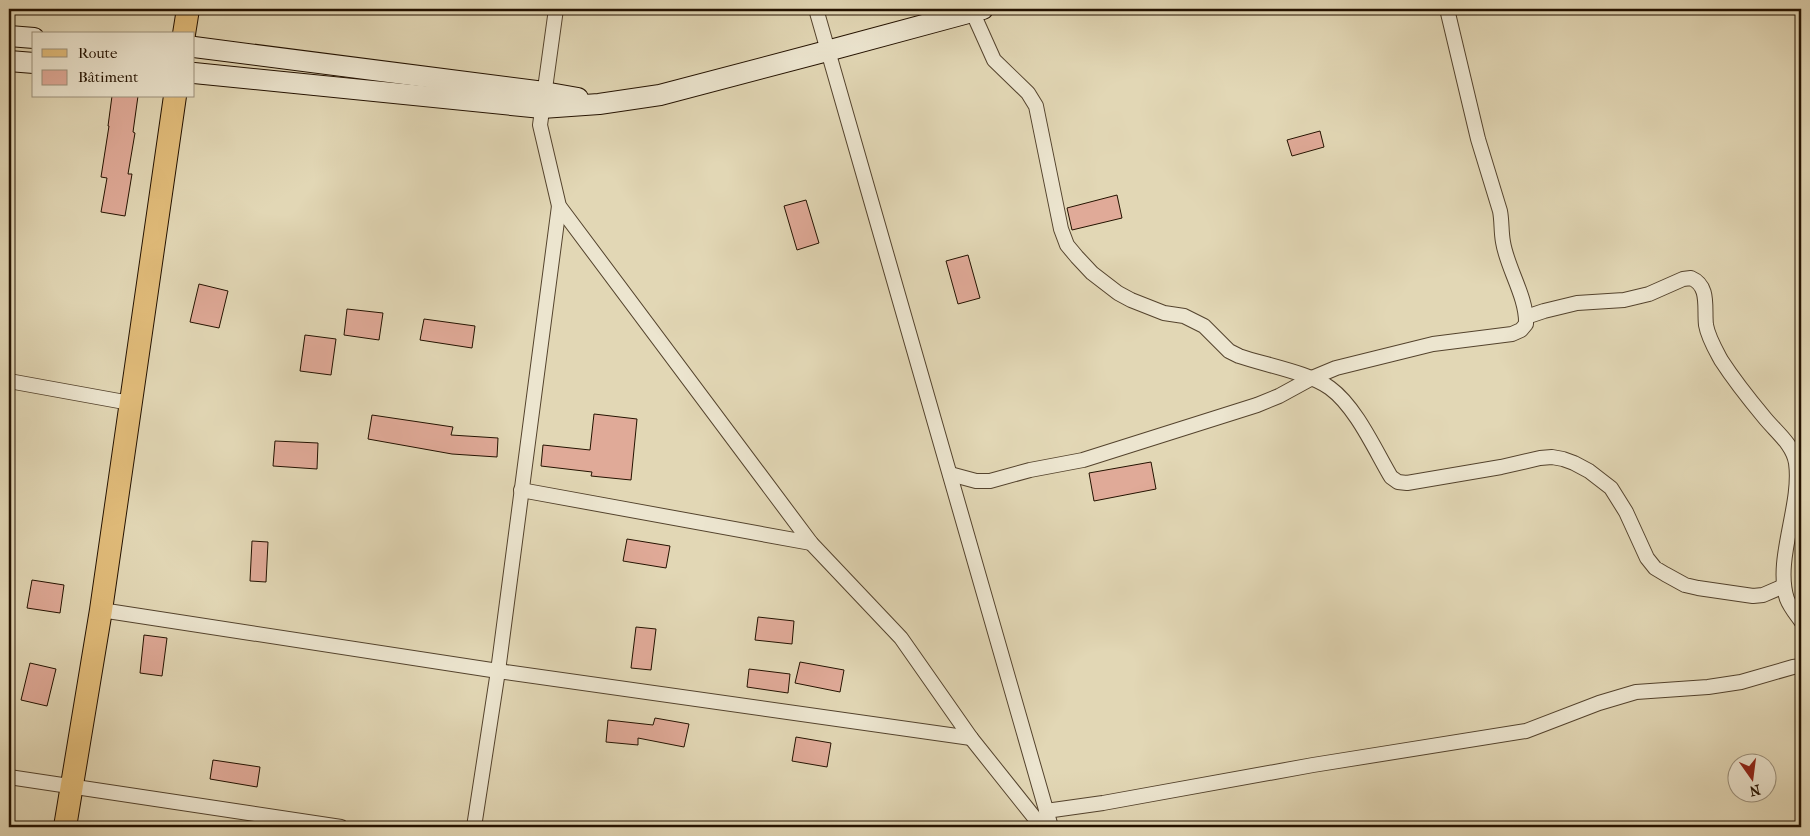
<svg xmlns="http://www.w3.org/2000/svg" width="1810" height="836" viewBox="0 0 1810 836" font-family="'IM FELL French Canon',serif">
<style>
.building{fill:#e0aa98;stroke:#241200}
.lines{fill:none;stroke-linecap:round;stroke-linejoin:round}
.street-casing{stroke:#54432d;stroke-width:16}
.secondary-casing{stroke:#241200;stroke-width:22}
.primary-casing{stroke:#241200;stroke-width:24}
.street{stroke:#ece5cf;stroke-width:14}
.secondary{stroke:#ece5cf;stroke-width:20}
.primary{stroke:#e1bc7a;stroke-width:22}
</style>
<rect width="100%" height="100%" fill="#e2d7b5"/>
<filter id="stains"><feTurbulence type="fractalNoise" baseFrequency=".004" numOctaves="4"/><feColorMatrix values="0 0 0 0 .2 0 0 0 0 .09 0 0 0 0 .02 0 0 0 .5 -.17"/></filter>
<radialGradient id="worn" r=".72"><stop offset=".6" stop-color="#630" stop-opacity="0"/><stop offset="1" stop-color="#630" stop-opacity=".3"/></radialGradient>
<g class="building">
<path d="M112,96H138L133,132L135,133L128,174H132L125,216L101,212L107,178L101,177L109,126H108Z"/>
<path d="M1320,131L1324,147L1292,156L1287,140Z"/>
<path d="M1117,195L1122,218L1072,230L1067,208Z"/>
<path d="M806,200L819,243L797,250L784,206Z"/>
<path d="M968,255L980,298L958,304L946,261Z"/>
<path d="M199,284L228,291L219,328L190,322Z"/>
<path d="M347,309L383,313L379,340L344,335Z"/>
<path d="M424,319L475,326L472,348L420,340Z"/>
<path d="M305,335L336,339L331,375L300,371Z"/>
<path d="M594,414L637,419L631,480L591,476L592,472L541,466L543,445L590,450Z"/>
<path d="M372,415L453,427L451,435L498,438L497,457L452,454L368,439Z"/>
<path d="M275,441L318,443L317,469L273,466Z"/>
<path d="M1151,462L1156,489L1094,501L1089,473Z"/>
<path d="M627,539L670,546L666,568L623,561Z"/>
<path d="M252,541L268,542L266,582L250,581Z"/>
<path d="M32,580L64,585L60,613L27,608Z"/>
<path d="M758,617L794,621L792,644L755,640Z"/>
<path d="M636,627L656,629L651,670L631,668Z"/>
<path d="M144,635L167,638L162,676L140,673Z"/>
<path d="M800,662L844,670L840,692L795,683Z"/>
<path d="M30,663L56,669L47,706L21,700Z"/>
<path d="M749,669L790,674L788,693L747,687Z"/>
<path d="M655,718L689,724L684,747L638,738V745L606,742L608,720L653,725Z"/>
<path d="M796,737L831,743L827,767L792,761Z"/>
<path d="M213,760L260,767L257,787L210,779Z"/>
</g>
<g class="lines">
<defs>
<g id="street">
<path d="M556,9L540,125L559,206L811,543L901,638L971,738L1042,827"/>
<path d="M816,9L1051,827"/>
<path d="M972,11L994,60L1028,93L1036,106L1061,229L1067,245L1077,257L1092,273L1118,293L1131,300L1164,313L1184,316L1204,326L1229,351L1239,356C1265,365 1310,373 1330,388C1356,407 1375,450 1391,477L1398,482L1407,483L1501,467L1540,458L1552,457L1563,459L1574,463L1589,471L1611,488L1626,512L1647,558L1655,568L1665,574L1685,585L1698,588L1753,596L1763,595L1784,586"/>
<path d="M1526,317L1544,311L1577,303L1624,300L1649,294L1683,279L1691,278C1710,286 1704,308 1706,325C1708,337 1715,349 1721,360C1734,380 1749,399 1764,417C1776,432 1793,444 1796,463C1802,505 1774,560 1787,599C1790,607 1796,614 1801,621"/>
<path d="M9,381L130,403"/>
<path d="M950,474L976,481H990L1030,470L1083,460L1257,405L1279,396L1312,378L1336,368L1433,344L1512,334L1521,330L1526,324C1527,297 1507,268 1503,242C1501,231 1502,221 1500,211L1478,139L1447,9"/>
<path d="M521,490L811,543"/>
<path d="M101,610L498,671L971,738"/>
<path d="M9,777L341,827"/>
<path d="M1046,811L1103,803L1313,765L1526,731L1599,703L1636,692L1708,687L1741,682L1793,667L1801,666"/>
<path d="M474,827L498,671L559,206"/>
</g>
<g id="secondary">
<path d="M9,36L34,38"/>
<path d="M194,47L544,92L578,98"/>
<path d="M9,61L34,63"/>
<path d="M194,73L542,108L599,104L660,95L827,51L983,9"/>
</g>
<g id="primary">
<path d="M184,34L188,9"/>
<path d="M65,827L101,610L175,96"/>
</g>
</defs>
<use href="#street" class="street-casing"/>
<use href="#secondary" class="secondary-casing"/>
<use href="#primary" class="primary-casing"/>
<use href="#street" class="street"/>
<use href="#secondary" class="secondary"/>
<use href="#primary" class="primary"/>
</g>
<rect width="1810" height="836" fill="none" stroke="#e2d7b5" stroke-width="30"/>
<rect x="10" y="10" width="1790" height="816" fill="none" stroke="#241200" stroke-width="2.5"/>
<rect x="15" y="15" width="1780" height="806" fill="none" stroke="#241200"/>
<rect x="32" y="32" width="162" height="65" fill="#ece5cf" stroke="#9c917c"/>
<rect x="42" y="49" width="25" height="8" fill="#e1bc7a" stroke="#9c917c"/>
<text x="78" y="58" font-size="15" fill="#241200">Route</text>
<rect x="42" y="70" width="25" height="15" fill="#e0aa98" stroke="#9c917c"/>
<text x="78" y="82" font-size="15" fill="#241200">Bâtiment</text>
<g transform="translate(1752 778) rotate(166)"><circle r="24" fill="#ece5cf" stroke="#9c917c"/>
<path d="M0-4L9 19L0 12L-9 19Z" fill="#8f2418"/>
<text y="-8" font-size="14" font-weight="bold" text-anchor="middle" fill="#241200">N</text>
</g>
<rect width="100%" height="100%" filter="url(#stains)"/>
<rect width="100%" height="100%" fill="url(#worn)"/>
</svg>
